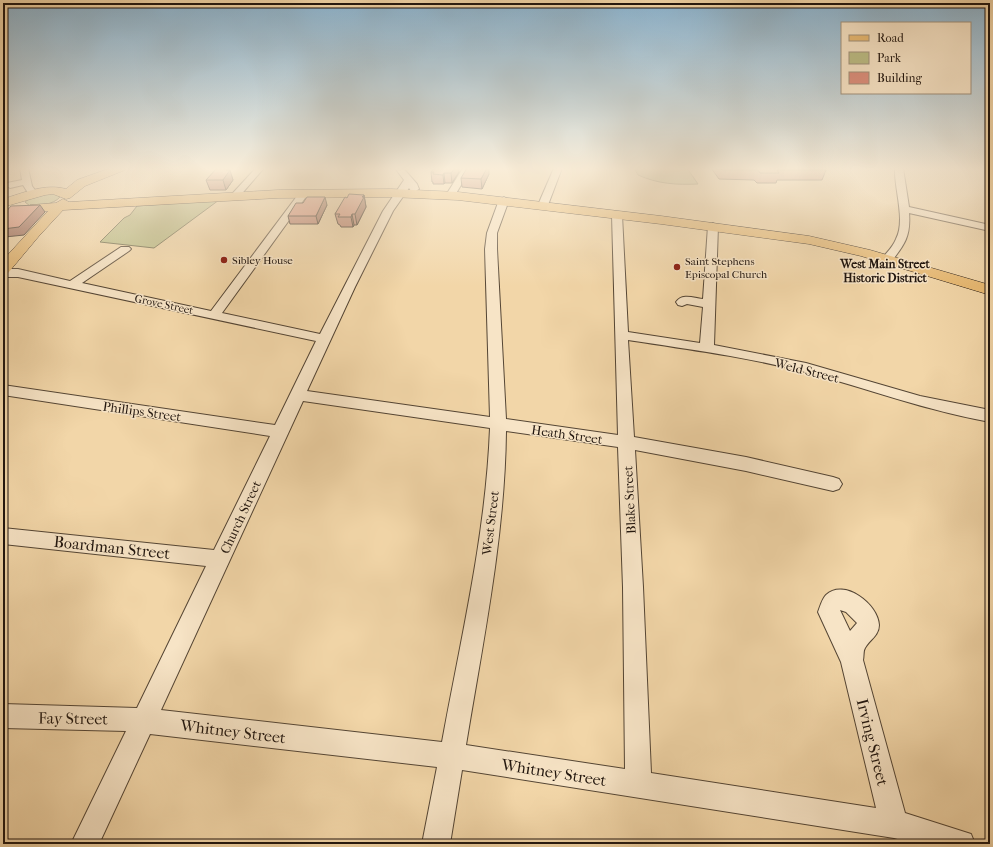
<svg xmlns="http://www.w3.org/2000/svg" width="993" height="847" viewBox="0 0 993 847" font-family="'IM FELL French Canon',serif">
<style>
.green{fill:#bcbd86;stroke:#6e694a}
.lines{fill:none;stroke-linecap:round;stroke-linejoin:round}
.minor-casing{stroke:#544534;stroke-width:2}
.major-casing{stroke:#20150e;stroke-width:1}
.minor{fill:#f7e4c6;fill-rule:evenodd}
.major{fill:#e9bb74;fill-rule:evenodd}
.wall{fill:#bd7c6c;stroke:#20150e}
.shaded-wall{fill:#9a6558;stroke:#20150e}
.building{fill:#dc907e;stroke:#20150e}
.poi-dot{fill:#8f2418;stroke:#f7e4c6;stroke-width:1.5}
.labels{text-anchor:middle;stroke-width:3;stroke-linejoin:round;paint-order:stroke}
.far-poi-label{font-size:11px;fill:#20150e;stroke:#f7e4c6;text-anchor:start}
.far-street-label{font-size:11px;fill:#20150e;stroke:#f7e4c6}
.far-neighbourhood-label{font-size:12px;font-weight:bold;fill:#20150e;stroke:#f7e4c6}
.street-label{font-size:13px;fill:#20150e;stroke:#f7e4c6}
.near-street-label{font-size:16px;fill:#20150e;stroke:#f7e4c6}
</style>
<rect width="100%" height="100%" fill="#f2d6a8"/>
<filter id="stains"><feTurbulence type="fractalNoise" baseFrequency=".005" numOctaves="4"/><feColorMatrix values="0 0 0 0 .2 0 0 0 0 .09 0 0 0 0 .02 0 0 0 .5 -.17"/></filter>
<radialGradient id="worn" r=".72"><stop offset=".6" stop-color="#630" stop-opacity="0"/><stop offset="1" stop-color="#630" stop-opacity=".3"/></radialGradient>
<g class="green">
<path d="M634,168H687L698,184C677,185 658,184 638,175Z"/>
<path d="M54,193L60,197C53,205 40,205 30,206L25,202L32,197Z"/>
<path d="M219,200L154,248L100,242L124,218L130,215L137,206Z"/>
</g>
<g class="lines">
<defs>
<g id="minor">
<path d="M20,168H28L32,186L38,194L36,196H30L23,185L10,188L5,185L7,183L22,180Z"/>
<path d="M256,168H264L238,198H232L230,196L232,194Z"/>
<path d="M395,168H403L417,184L419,189L414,192L411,191L409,188L393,211L355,287L307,391L490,417L485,249L487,233L499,200L504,197L509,200L497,233V249L506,419L618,435L612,215L617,212L622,215L628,332L700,343L703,307L687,304L682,306L678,305L676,302C682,293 694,298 703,299L708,226L713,223L718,226L714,345L806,363L920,396L990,410V422C927,411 867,388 805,372C747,357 687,349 628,340L634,437L746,457L833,477L839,479L842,484L839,489L833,491L746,471L635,450L643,587L651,773L876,808L841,662L818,612C820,607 822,599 826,595C844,578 878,604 879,625C879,636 869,640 865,648C863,651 864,656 863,660L905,813L971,834L975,844H915L894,838L462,770L450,844H422L437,767L150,734L99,844H71L126,731L3,728V704L137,708L206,566L3,544V528L214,550L270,436L3,395V385L275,425L316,341L18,277H3V269H18L70,281L121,247H129L131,249L129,251L82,283L211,311L300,192L303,191L308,194L222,313L320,334L383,211L404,180ZM303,401L490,428C486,534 461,638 442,742L161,710ZM506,431L618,447L623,587L625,769L466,745C483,641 505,536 506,431ZM840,610L846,612L857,623L850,631Z"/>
<path d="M463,168H471L454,197H448L446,195Z"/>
<path d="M554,168H562L548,205L546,207H540L538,205Z"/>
<path d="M895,168H903L909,207L990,225V231L909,213C911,237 904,245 891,262H883L881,260C886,253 893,247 896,239C906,220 894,189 895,168Z"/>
</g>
<g id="major">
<path d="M111,168H127L125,170L85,186L70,198L66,199L53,194L45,195L3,207V199C23,193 45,183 66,189L77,180Z"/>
<path d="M391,189L458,192L661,216L809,236L870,250L990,285V295L861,256L809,244L661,224L458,200L391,197L278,198L63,210L39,236L8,273L3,275V260L48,211H30L29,208L30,205L56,203L63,199L69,202L278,190Z"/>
</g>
</defs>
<use href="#minor" class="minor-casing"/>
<use href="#major" class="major-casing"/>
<use href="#minor" class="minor"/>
<use href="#major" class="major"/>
</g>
<g class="wall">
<path d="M711,168H823L826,170L822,180H777L776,183H757L754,180L719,179Z"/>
<path d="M229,170L233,180L226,190H210L206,180Z"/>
<path d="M431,172H459L452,183H445L444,184H433V182H432Z"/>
<path d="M489,174L482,189L462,187L461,178Z"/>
<path d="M364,195L366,207L357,225H354L353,227H341L340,225L338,224L335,214L347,198Z"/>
<path d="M303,203L327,205L318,224H290L288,216Z"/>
</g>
<g class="shaded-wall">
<path d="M228,168L229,171L230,170L233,180L226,190L223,180L226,170Z"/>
<path d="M455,168H459V172L452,183L451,173Z"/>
<path d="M487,168H489V174L482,189L481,179Z"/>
<path d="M444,173L445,183L444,184L443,175Z"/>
<path d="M364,195L366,207L357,225L355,214Z"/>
<path d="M325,197L327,205L318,224L316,216Z"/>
<path d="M40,205L45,212L24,235L5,237L3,234V229Z"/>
<path d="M352,214L354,225L353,227L351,217Z"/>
<path d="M3,219H7L3,227Z"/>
</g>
<g class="building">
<path d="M217,168H228L226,170H230L223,180H206Z"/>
<path d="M434,168H455L451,173H444L443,175L433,174L434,172H431Z"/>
<path d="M467,168H487L481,179L461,178Z"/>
<path d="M720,168H823L826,170H777L779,173H760L758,170H722Z"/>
<path d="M349,194L364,195L362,197H364L355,214H352L351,217H338L340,214H335L345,197L347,198Z"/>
<path d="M307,197H325L316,216H288L296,203H303Z"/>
<path d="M40,205L19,227L3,229V225L7,219H3V215L11,206Z"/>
</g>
<linearGradient id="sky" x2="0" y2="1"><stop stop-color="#8bb5d2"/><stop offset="0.59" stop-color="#f9edd8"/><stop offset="1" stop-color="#f9edd8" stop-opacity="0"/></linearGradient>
<rect width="993" height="286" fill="url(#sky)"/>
<g class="poi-dot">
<circle cx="224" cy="260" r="4"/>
<circle cx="677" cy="267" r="4"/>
</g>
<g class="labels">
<g class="far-poi-label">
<text x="232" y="264">Sibley House</text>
<text x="685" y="265">Saint Stephens<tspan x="685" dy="13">Episcopal Church</tspan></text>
</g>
<g class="far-street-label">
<text transform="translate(164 304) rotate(12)" y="4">Grove Street</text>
</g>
<g class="far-neighbourhood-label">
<text x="885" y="268">West Main Street<tspan x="885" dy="14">Historic District</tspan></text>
</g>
<g class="street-label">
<text transform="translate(807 370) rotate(14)" y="5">Weld Street</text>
<text transform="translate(142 411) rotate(8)" y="5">Phillips Street</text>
<text transform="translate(567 434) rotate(8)" y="5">Heath Street</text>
<text transform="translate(629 500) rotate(-93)" y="5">Blake Street</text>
<text transform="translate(240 517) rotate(-65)" y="5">Church Street</text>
<text transform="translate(490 523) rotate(-83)" y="5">West Street</text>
</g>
<g class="near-street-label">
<text transform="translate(112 547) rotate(6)" y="6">Boardman Street</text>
<text transform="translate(73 718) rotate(1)" y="6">Fay Street</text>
<text transform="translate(233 731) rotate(7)" y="6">Whitney Street</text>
<text transform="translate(873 742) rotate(76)" y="6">Irving Street</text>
<text transform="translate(554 772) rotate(9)" y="6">Whitney Street</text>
</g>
</g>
<rect width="993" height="847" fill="none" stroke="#f2d6a8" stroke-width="16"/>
<rect x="4" y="4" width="985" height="839" fill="none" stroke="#20150e" stroke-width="2"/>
<rect x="8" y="8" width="977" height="831" fill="none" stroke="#20150e"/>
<rect x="841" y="22" width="130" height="72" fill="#f7e4c6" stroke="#a1917c"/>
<rect x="849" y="35" width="20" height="6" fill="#e9bb74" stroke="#a1917c"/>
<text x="877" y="42" font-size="12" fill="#20150e">Road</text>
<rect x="849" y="52" width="20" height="12" fill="#bcbd86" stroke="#a1917c"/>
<text x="877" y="62" font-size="12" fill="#20150e">Park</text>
<rect x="849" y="72" width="20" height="12" fill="#dc907e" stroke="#a1917c"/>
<text x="877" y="82" font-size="12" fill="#20150e">Building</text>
<rect width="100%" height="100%" filter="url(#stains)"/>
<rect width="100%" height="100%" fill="url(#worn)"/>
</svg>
